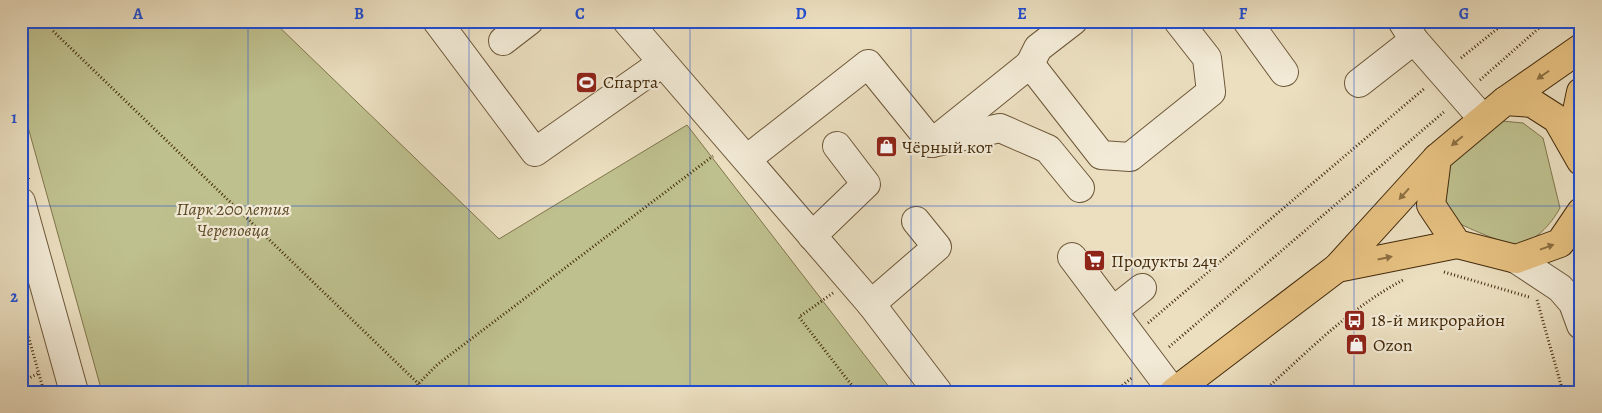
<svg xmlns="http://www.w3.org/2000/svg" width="1602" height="413" viewBox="0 0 1602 413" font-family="Alegreya,serif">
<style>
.green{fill:#bec08e;stroke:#80754c}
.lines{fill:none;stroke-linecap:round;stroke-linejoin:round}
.minor-casing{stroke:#6d5738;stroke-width:30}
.major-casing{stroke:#432a0b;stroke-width:30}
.path{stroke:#432a0b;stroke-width:3;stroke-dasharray:1 2.5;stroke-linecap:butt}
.minor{stroke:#f2ead6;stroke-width:28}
.major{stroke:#e6c080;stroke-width:28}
.oneway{fill:#8c6e40}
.grid{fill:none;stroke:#1d4ed8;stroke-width:1;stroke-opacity:0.55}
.labels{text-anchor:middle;stroke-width:4.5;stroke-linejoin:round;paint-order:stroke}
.poi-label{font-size:18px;fill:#432a0b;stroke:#f2ead6;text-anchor:start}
.park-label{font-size:18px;font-style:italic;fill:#5c4825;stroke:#f2ead6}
.neatline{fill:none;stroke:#1d4ed8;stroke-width:2}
.grid-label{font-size:16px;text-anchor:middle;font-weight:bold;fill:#1d4ed8}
</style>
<rect width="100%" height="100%" fill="#ebdfc0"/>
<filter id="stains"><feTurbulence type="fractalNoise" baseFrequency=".004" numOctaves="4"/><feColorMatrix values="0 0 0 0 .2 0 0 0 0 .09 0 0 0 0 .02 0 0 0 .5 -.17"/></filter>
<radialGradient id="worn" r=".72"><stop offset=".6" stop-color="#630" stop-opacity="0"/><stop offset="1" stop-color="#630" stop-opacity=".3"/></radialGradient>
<g class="green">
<path d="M21,21H273L499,239L687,125L893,392H102L21,102Z"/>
<path d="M1502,121L1523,123L1543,138L1560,208C1551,224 1534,245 1513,244C1502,243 1457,224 1448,217C1444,213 1437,195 1437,188C1437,180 1442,170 1444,162Z"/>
</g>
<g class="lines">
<defs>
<g id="minor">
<path d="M437,21L535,152L662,63"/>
<path d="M627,21L871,304L938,392"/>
<path d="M1247,21L1284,72"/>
<path d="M1402,21L1414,40L1483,119"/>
<path d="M503,41L529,21"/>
<path d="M1030,64L1038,48L1073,21"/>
<path d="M1359,83L1414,40"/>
<path d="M932,143L1030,64L1101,155L1130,157L1211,92L1207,58L1178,21"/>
<path d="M747,159L868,64L932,143L1000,128L1048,149L1080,188"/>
<path d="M21,202L74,392"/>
<path d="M812,236L866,184L837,146"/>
<path d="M1072,257L1173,392"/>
<path d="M1516,259L1560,288L1573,303L1581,325"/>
<path d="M871,304L937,247L916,221"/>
<path d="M1113,311L1142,288"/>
</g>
<g id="major">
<path d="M1505,101L1581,48"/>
<path d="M1580,153L1577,111L1581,92"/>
<path d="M1581,161L1557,119L1532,103L1505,101L1437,158L1431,205L1457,244L1516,259L1560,243L1581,212"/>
<path d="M1337,268L1457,244"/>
<path d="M1174,392L1337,268L1437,158"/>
</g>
</defs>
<use href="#minor" class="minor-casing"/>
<use href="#major" class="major-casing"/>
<g class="path">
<path d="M53,31L427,392"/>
<path d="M1461,58L1507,21"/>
<path d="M1480,80L1547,21"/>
<path d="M21,155L29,180"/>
<path d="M1444,272L1529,297"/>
<path d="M833,293L799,317L857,392"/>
<path d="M1537,300L1563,392"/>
<path d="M21,310L44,392"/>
<path d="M1148,323L1425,88"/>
<path d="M1169,347L1445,111"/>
<path d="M21,382L39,373"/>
<path d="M414,392L418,384L438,364L713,156"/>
<path d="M1114,392L1133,377"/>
<path d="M1263,392C1307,352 1350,308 1403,280"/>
</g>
<use href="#minor" class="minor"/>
<use href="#major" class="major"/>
</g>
<defs><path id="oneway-solid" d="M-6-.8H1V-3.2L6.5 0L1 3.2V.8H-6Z" transform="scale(1.25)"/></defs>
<g class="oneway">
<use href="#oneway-solid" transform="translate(1543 75) rotate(145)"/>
<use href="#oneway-solid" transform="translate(1457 141) rotate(140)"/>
<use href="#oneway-solid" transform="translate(1404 194) rotate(132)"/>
<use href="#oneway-solid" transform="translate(1547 247) rotate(-20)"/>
<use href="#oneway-solid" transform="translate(1385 258) rotate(-12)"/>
</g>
<path class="grid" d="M248,21V392M469,21V392M690,21V392M911,21V392M1132,21V392M1354,21V392M21,206H1581"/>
<defs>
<symbol id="stadium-square" viewBox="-11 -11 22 22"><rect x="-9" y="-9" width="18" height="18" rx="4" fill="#8f2418" stroke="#f2ead6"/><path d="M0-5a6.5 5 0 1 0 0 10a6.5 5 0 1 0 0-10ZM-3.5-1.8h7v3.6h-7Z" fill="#fff"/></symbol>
<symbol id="shop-square" viewBox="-11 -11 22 22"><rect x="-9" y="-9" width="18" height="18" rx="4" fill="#8f2418" stroke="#f2ead6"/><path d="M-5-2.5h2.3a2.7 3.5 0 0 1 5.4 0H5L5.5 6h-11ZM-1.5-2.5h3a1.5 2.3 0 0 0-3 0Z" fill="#fff"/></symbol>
<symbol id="supermarket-square" viewBox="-11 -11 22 22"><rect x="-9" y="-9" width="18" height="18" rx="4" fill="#8f2418" stroke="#f2ead6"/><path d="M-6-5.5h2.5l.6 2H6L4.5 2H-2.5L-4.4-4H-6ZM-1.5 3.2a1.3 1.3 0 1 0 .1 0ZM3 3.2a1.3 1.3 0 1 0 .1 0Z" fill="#fff"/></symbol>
<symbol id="bus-square" viewBox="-11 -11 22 22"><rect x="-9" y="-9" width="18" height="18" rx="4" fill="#8f2418" stroke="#f2ead6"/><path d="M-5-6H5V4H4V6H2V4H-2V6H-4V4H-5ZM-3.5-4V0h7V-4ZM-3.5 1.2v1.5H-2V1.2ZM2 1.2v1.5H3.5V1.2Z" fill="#fff"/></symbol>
</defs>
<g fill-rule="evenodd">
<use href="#stadium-square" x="574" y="70" width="25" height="25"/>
<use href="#shop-square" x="874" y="134" width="25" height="25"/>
<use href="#supermarket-square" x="1082" y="248" width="25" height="25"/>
<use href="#bus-square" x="1342" y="308" width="25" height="25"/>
<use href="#shop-square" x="1344" y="332" width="25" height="25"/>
</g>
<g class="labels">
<g class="poi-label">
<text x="603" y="88">Спарта</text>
<text x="902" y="153">Чёрный кот</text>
<text x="1111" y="267">Продукты 24ч</text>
<text x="1371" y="326">18-й микрорайон</text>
<text x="1373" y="351">Ozon</text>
</g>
<g class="park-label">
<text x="233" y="215">Парк 200 летия<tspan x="233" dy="21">Череповца</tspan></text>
</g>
</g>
<rect width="1602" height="413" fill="none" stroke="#ebdfc0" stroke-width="55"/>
<rect x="28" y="28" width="1546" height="358" class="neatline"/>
<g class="grid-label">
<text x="138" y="19">A</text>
<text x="359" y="19">B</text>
<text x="580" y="19">C</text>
<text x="801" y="19">D</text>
<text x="1022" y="19">E</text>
<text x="1243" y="19">F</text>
<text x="1464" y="19">G</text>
<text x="14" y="123">1</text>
<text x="14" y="302">2</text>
</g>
<rect width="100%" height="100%" filter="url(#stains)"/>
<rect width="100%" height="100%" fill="url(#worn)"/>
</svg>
